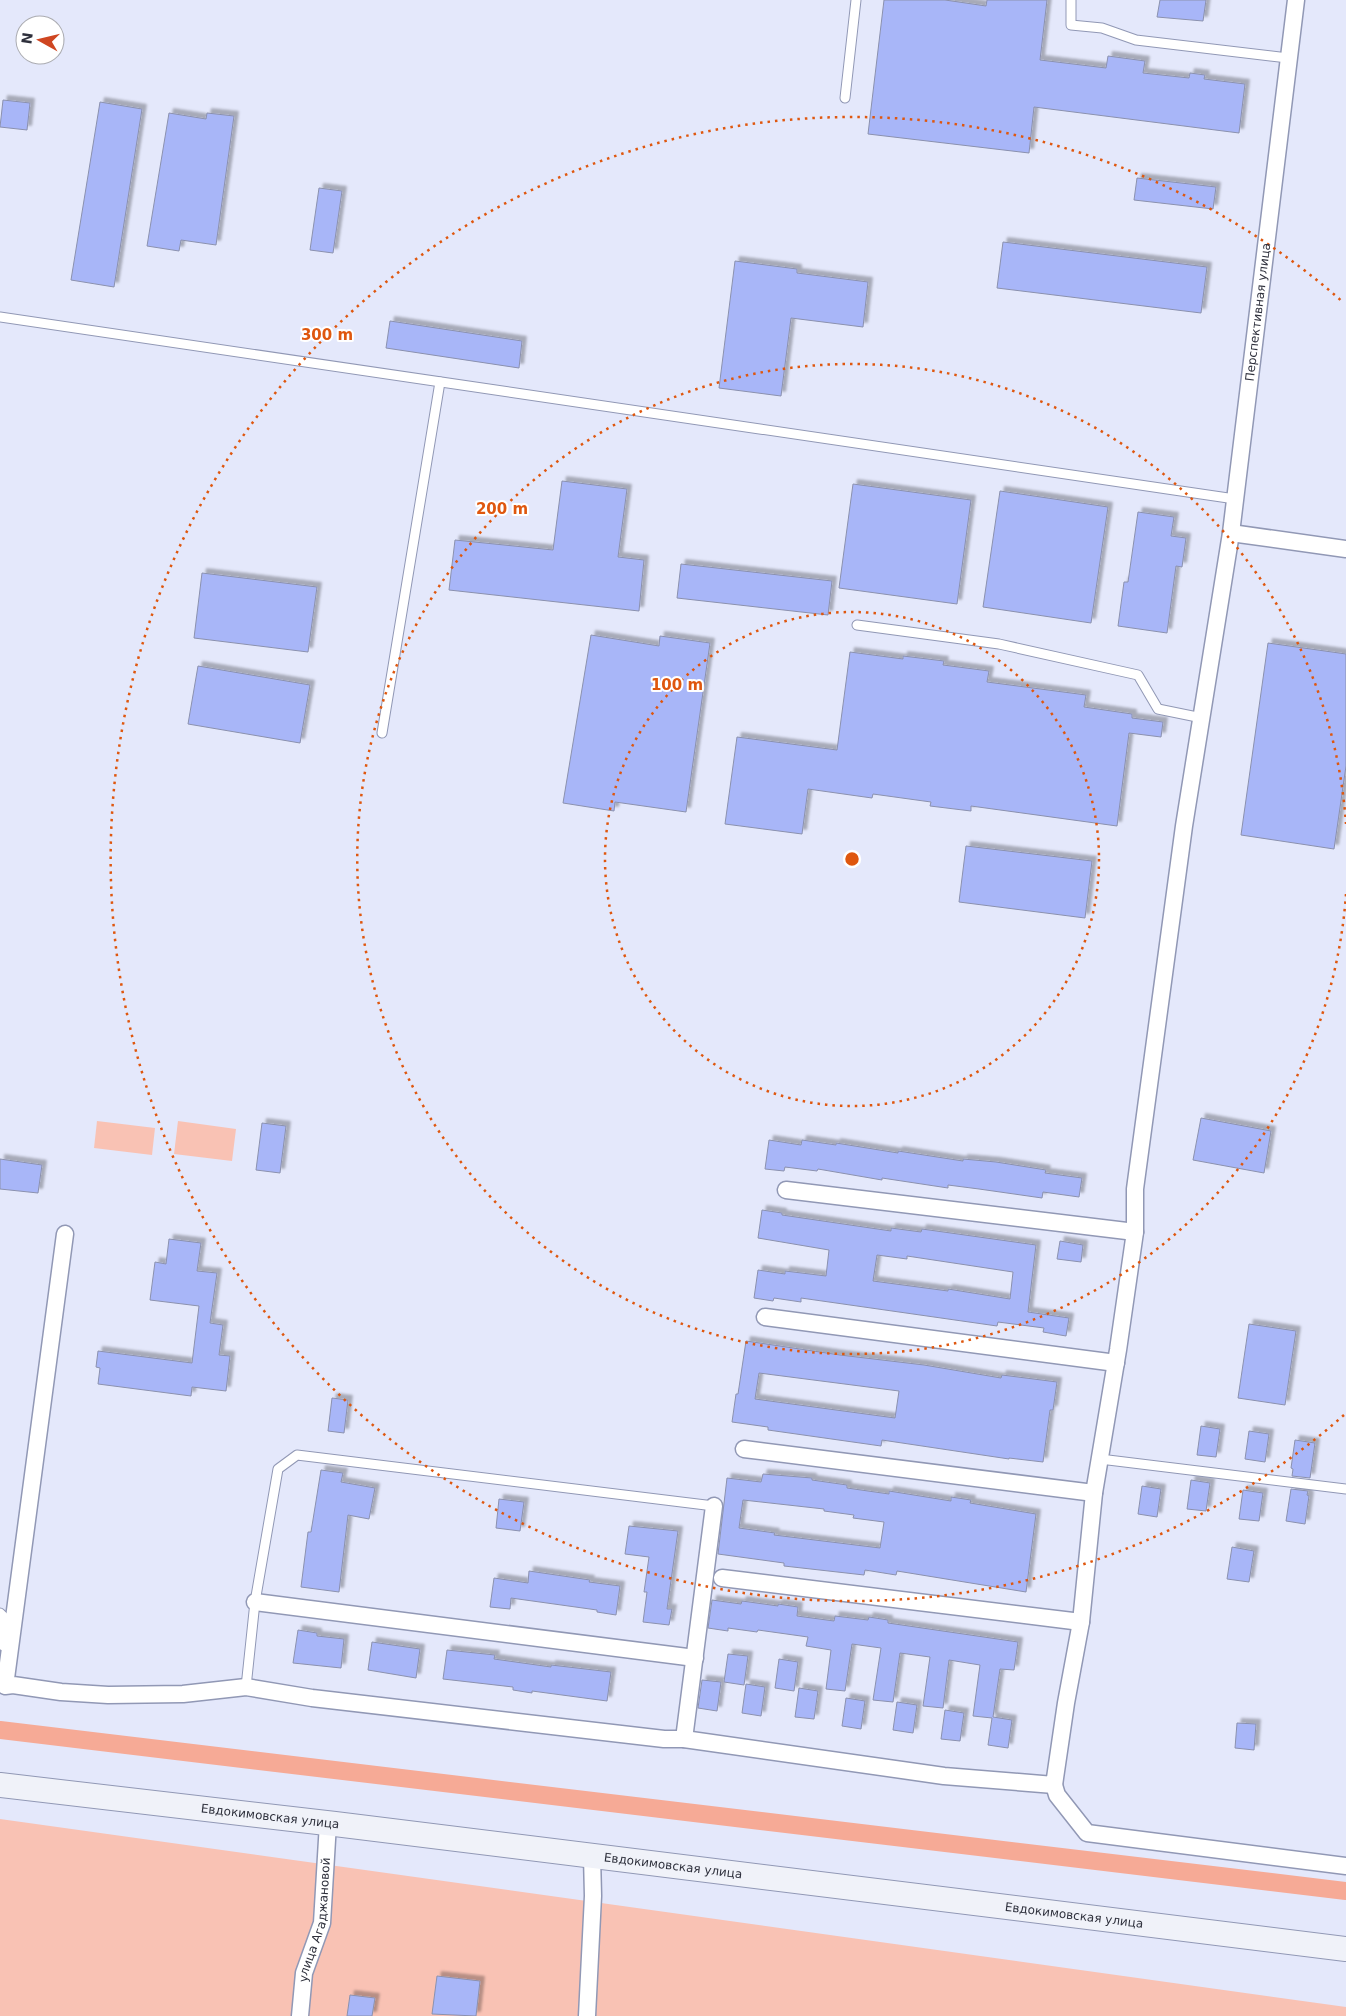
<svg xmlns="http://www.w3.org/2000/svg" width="1346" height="2016" viewBox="0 0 1346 2016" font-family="'DejaVu Sans',sans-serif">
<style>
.green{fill:#f9c2b4}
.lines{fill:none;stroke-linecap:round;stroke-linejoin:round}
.canal{stroke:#f6aa96;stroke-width:18}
.building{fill:#a8b6f8;stroke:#8b91ae;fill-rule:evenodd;filter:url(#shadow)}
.service-casing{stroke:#9198b5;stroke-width:11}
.minor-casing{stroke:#9198b5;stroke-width:19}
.secondary-casing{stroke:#9198b5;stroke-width:26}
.service{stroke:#fff;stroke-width:9}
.minor{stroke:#fff;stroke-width:16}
.secondary{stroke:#f0f2f9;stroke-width:24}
.ring{fill:none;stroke:#df570e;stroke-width:2.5;stroke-dasharray:2.5 5}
.labels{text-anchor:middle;stroke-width:4;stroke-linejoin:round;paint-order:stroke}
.street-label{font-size:12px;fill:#2e303c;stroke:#fff}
.centre{fill:#df570e;stroke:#fff;stroke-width:2.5}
.ring-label{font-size:15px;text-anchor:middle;font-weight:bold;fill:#df570e;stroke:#fff;stroke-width:4;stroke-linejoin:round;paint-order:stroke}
</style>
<defs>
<filter id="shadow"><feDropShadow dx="4.5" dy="-4.5" stdDeviation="1" flood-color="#0004"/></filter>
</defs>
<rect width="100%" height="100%" fill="#e4e8fb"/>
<g class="green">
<path d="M97,1121L155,1128L152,1155L94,1148Z"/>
<path d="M178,1121L236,1129L232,1161L174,1154Z"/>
<path d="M0,1819L1346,2007V2016H0Z"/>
</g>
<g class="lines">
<path class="canal" d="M0,1730L1346,1891"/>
</g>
<g class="building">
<path d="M884,0H945L986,6L987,0H1047L1040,60L1106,68L1108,56L1145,61L1143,73L1189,78L1190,73L1205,75L1204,79L1245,84L1239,133L1034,107L1029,153L868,134Z"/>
<path d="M1160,0H1206L1203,21L1157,17Z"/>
<path d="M3,100L30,103L27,130L0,127Z"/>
<path d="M100,102L142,109L114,287L71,280Z"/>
<path d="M169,113L206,119L207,113L234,116L216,245L181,240L179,251L147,246Z"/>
<path d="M1137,178L1216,187L1213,209L1134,200Z"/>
<path d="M319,188L342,191L333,253L310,250Z"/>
<path d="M1003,242L1207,267L1201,313L997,288Z"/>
<path d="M735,261L797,269V273L868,282L863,327L791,318L781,396L719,388Z"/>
<path d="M390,321L522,341L519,368L386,348Z"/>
<path d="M562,481L627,489L618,557L644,560L639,611L449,590L455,540L553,550Z"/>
<path d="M853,484L971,500L957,604L839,588Z"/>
<path d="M1000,491L1108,507L1091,623L983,607Z"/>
<path d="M1138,512L1174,517L1171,536L1186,538L1182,567L1176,566L1167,633L1118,626L1124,582H1128Z"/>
<path d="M681,564L832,581L828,615L677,598Z"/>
<path d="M202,573L317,587L308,652L194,638Z"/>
<path d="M591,635L659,646L660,636L710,643L686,812L615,802L614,811L563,803Z"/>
<path d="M1268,643L1346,654V766L1334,849L1241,835Z"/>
<path d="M850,652L903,659V656L944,661L943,665L989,671L987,682L1086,695L1084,707L1132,714V718L1163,722L1161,737L1129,733L1117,826L971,806V811L930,806L931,802L873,794L872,798L808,789L802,834L725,824L737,737L837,750Z"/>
<path d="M198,666L310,685L300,743L188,724Z"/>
<path d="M966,846L1092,861L1085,918L959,902Z"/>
<path d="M1201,1118L1271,1131L1264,1173L1193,1160Z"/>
<path d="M262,1123L286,1126L280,1173L256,1170Z"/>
<path d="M769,1140L801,1145L802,1140L836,1145V1143L898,1153V1151L963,1161V1159L996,1162L1046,1170L1045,1173L1082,1178L1079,1197L1043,1192L1042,1198L979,1189L948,1185V1188L882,1178V1180L818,1169L817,1171L785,1167L784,1171L765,1169Z"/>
<path d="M0,1159L42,1165L38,1193L0,1189Z"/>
<path d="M762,1210L782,1213V1215L891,1231V1228L921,1232L922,1229L1036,1245L1028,1312L1069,1318L1066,1336L1043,1332L1044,1328L998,1322L997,1326L801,1298V1302L774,1298L773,1301L754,1298L758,1270L785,1274V1271L826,1276L829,1250L758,1238ZM877,1255L907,1259V1256L1013,1272L1010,1299L948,1289V1291L873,1281Z"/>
<path d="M169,1239L201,1243L197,1271L217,1273L210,1323L223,1325L219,1355L230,1356L226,1391L192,1387L191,1396L98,1384L100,1368L96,1367L98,1351L192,1363L199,1306L150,1300L155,1262L166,1264Z"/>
<path d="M1060,1241L1083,1245L1081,1262L1057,1259Z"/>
<path d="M1249,1324L1296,1331L1285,1405L1238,1398Z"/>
<path d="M746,1341L840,1355L924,1365L1001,1378L1002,1375L1057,1382L1053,1410H1050L1043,1462L1009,1458V1459L882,1440L881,1446L768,1430V1427L732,1422L736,1394H738ZM759,1373L899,1391L895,1418L755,1399Z"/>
<path d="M332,1398L348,1400L344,1433L328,1431Z"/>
<path d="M1201,1426L1220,1429L1216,1457L1197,1455Z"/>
<path d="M1249,1431L1269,1434L1265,1462L1245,1459Z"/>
<path d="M1295,1440L1315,1443L1310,1478L1292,1476L1293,1469L1291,1468Z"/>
<path d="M321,1470L343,1473L341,1482L375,1488L369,1519L348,1515L339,1592L301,1587L308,1532H311Z"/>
<path d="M763,1474L812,1478V1480L847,1485V1488L889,1494V1491L951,1501V1497L971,1500L970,1503L1036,1514L1026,1592L897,1571L896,1575L865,1570L864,1575L784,1566V1563L718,1554L727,1478L761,1482ZM743,1500L824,1509V1511L854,1515L853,1518L884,1522L880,1548L774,1535L775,1533L739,1528Z"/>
<path d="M1191,1480L1210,1483L1206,1511L1187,1509Z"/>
<path d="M1142,1486L1161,1489L1157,1517L1138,1514Z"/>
<path d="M1291,1489L1308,1491L1307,1495L1309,1496L1305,1524L1286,1521Z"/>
<path d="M1243,1490L1263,1493L1259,1521L1239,1519Z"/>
<path d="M499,1499L524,1502L520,1531L496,1528Z"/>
<path d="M629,1526L678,1531L667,1609H672L669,1625L643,1622L647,1592H644L649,1557L625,1554Z"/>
<path d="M1232,1547L1254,1551L1249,1582L1227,1579Z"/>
<path d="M529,1571L590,1580L589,1582L620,1586L616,1615L597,1612V1610L511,1598L510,1609L490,1607L494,1578L528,1583Z"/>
<path d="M712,1600L741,1604L742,1601L778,1606V1604L798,1607L797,1616L834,1621L835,1616L868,1620L869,1617L888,1620V1623L1018,1642L1014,1670L1000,1669L993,1717L1012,1720L1008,1748L988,1745L992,1718L973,1716L980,1665L949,1660L943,1708L923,1706L930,1657L900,1653L893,1702L873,1700L881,1648L852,1644L845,1691L826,1689L831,1650L806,1646L808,1637L758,1630L757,1632L728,1628V1631L708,1628Z"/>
<path d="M298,1630L317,1633V1636L344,1639L341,1668L293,1663Z"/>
<path d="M372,1642L420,1649L416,1678L368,1670Z"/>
<path d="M447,1650L495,1655L494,1659L551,1667V1665L611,1672L607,1701L532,1691V1693L513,1690V1687L443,1679Z"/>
<path d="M728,1654L748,1656L744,1685L724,1682Z"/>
<path d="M779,1659L798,1662L794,1691L775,1688Z"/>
<path d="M702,1680L721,1682L717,1711L698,1708Z"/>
<path d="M746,1684L765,1687L761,1716L742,1713Z"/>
<path d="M799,1688L818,1691L814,1719L795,1717Z"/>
<path d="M846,1698L865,1701L861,1729L842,1726Z"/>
<path d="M897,1702L917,1705L913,1733L893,1730Z"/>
<path d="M945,1710L964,1713L960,1741L941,1739Z"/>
<path d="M1237,1723L1256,1724L1254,1750L1235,1748Z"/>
<path d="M437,1976L480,1981L476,2016L432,2014Z"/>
<path d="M350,1995L375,1998L372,2016H347Z"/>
</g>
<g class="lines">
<defs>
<g id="service">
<path d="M1071,0V25L1102,28L1136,40L1288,58"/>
<path d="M845,98L856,0"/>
<path d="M0,317L1235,499"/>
<path d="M857,625L999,644L1138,675L1158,709L1202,718"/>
<path d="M382,733L440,382"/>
<path d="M1100,1459L1346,1489"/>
<path d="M0,1613L4,1617L3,1646"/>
<path d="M246,1687L255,1602L278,1469L297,1455L714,1506"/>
</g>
<g id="minor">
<path d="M1231,533L1346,549"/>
<path d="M786,1190L1135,1232"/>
<path id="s1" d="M65,1234L5,1686L13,1685L61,1692L108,1695L183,1694L246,1687L312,1698L664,1739H684L944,1776L1054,1785L1066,1703L1081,1622L1094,1493L1118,1350L1135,1232V1189L1184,826L1231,533L1296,0"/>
<path d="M765,1317L1116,1363"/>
<path d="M744,1449L1094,1493"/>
<path d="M722,1578L1081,1622"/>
<path d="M255,1602L695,1658"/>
<path d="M684,1739L714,1506"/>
<path d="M1054,1785L1057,1795L1087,1833L1346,1866"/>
<path id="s2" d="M300,2016L304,1973L322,1923L328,1823"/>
<path d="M587,2016L593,1896L592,1856"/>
</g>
<g id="secondary">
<path id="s3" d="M0,1785L335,1824L1346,1949"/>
</g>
</defs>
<use href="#service" class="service-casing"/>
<use href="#minor" class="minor-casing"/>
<use href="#secondary" class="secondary-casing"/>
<use href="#service" class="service"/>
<use href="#minor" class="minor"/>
<use href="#secondary" class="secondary"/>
</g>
<g class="ring">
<circle cx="852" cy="859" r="247"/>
<path d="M1346 894A495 495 0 1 1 1346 824"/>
<path d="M1344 1415A742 742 0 1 1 1344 303"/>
</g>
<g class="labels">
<g class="street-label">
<text dy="4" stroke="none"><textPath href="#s1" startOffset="3000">Перспективная улица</textPath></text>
<text dy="4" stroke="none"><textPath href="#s3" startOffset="272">Евдокимовская улица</textPath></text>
<text dy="4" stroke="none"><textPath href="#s3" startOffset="678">Евдокимовская улица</textPath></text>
<text dy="4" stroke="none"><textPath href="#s3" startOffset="1082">Евдокимовская улица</textPath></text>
<text dy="4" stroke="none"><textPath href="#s2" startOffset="98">улица Агаджановой</textPath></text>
</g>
</g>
<circle cx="852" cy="859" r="8" class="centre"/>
<g class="ring-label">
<text x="327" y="340">300 m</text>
<text x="502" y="514">200 m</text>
<text x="677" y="690">100 m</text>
</g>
<g transform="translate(40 40) rotate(278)"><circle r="24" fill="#ffffff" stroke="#abacb1"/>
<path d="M0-4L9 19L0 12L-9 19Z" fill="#cf4621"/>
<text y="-8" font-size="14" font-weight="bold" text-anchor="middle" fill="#2e303c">N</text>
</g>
</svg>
